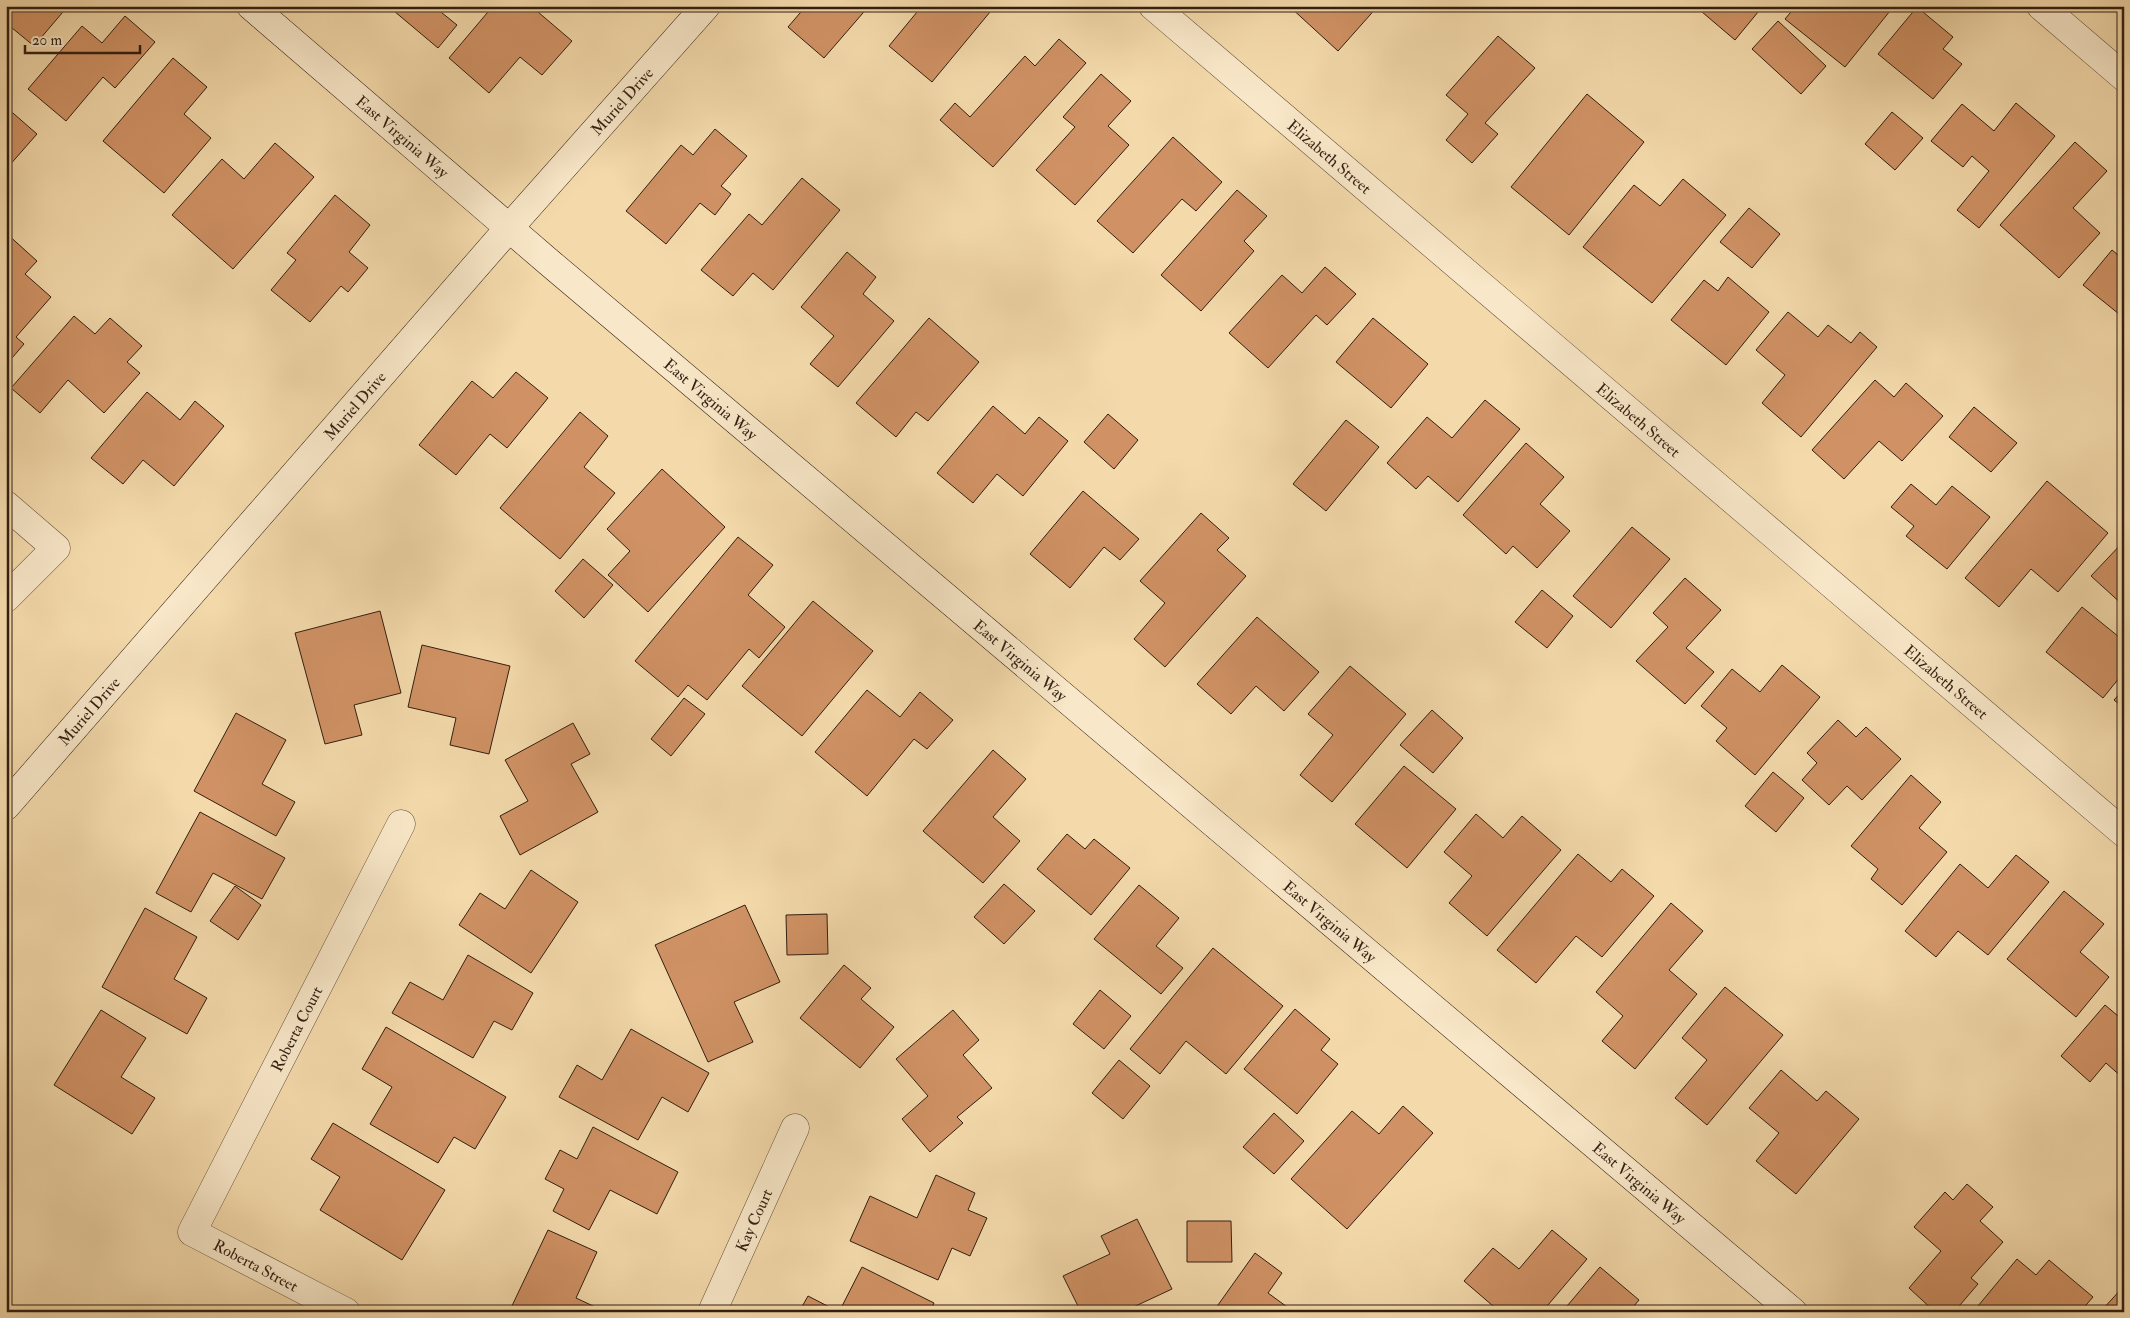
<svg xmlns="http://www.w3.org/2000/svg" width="2130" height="1318" viewBox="0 0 2130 1318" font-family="'IM FELL Double Pica',serif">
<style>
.building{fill:#d09265;stroke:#321e11}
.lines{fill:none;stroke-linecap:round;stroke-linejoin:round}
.street-casing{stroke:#624d38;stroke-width:29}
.secondary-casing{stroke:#321e11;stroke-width:29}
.street{stroke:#f8e7c8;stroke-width:28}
.secondary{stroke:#f8e7c8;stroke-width:28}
.labels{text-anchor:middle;stroke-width:4;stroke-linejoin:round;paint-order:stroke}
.street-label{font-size:16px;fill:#321e11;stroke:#f8e7c8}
</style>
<rect width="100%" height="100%" fill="#f4daab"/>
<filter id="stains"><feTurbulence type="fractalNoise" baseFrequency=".004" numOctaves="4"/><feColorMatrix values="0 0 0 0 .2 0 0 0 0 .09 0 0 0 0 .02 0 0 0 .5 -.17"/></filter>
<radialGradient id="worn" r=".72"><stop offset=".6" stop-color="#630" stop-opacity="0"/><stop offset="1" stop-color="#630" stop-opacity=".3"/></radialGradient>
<g class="building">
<path d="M6,6H68L34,46L6,23Z"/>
<path d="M388,6H437L436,8L457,25L438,48Z"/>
<path d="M493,6H531L572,41L542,75L520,57L489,93L449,58Z"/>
<path d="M806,6H869L824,58L788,27Z"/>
<path d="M922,6H995L932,82L889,46Z"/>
<path d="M1289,6H1378L1338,51Z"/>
<path d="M1695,6H1763L1735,40Z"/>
<path d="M1796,6H1894L1845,67L1785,19Z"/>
<path d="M1917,7L1953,37L1943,49L1962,64L1933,99L1878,54Z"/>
<path d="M125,16L155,42L115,88L103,77L66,121L28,89L82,26L102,43Z"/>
<path d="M1778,21L1826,66L1801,94L1752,49Z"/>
<path d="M1498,36L1535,68L1485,123L1498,134L1472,163L1446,140L1468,114L1446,95Z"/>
<path d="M1059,39L1086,63L993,167L940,120L955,103L970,117L1025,56L1035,66Z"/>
<path d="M173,58L207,87L184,114L211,138L164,193L103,141Z"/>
<path d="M1101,74L1131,101L1108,126L1129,145L1075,205L1036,170L1075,127L1063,117Z"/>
<path d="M1587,94L1644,142L1569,235L1511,187Z"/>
<path d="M2016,103L2055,136L1979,228L1957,210L1989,171L1972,156L1963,167L1931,141L1962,104L1994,131Z"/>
<path d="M6,107L37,134L8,167L6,165Z"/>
<path d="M1892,112L1923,138L1895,170L1865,144Z"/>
<path d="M715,129L747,156L721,186L731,194L715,215L700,203L666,244L626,211L681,145L693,155Z"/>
<path d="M1173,137L1222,182L1196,211L1182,199L1133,253L1097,221Z"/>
<path d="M2075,142L2107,171L2073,208L2100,233L2059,278L2000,225Z"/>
<path d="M275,143L314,177L233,269L172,215L222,159L244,179Z"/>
<path d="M802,178L840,210L773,290L753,273L733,296L701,270L749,214L762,225Z"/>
<path d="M1683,179L1726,215L1652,303L1583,247L1634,185L1660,206Z"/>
<path d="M1237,190L1267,216L1244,241L1254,251L1201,311L1161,275Z"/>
<path d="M335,195L370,225L349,252L368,268L348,292L341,286L310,322L271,290L296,260L287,253Z"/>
<path d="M1749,208L1780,234L1752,268L1720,242Z"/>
<path d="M6,233L37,261L25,274L51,297L16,337L24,344L6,365Z"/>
<path d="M2112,250L2124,260V318L2083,285Z"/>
<path d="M847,252L876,277L863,294L894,321L838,387L810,364L834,336L801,307Z"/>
<path d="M1325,267L1356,294L1327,325L1316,315L1268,368L1229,333L1282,275L1302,293Z"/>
<path d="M1728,277L1769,312L1726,365L1671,320L1704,280L1718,291Z"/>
<path d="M1788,312L1818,337L1828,325L1851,343L1860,332L1877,347L1801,437L1762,403L1785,375L1756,350Z"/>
<path d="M74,316L95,334L110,318L142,346L127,362L140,373L104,413L68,380L40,413L11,388Z"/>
<path d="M929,318L979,362L928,421L916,412L896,437L856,403Z"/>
<path d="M1373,318L1428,364L1391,408L1336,362Z"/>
<path d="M516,372L548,398L507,448L490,434L456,475L419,445L472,381L493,398Z"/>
<path d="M1875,380L1894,397L1906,383L1943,416L1902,461L1879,441L1844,479L1812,450Z"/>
<path d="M147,392L180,420L195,401L224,426L174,486L143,460L123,484L91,458Z"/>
<path d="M1485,400L1520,429L1458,502L1428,476L1416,489L1387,463L1427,417L1452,438Z"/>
<path d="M993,406L1025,434L1039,417L1068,441L1023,496L997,474L973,503L937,473Z"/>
<path d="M1974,407L2017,443L1991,472L1949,437Z"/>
<path d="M580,412L608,436L584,467L615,493L560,559L500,508Z"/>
<path d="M1108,414L1138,440L1114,469L1084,442Z"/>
<path d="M1346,420L1379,447L1326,511L1293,484Z"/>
<path d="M1526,443L1564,477L1540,504L1570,531L1537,568L1513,546L1506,554L1463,515Z"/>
<path d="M662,469L725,527L648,612L608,575L630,551L607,529Z"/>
<path d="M2047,481L2108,533L2058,592L2031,569L1999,607L1965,578Z"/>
<path d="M1911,484L1936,505L1952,486L1990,517L1947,569L1906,536L1914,526L1891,507Z"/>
<path d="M1083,491L1139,539L1120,560L1104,547L1070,588L1030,554Z"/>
<path d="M1201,513L1229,538L1217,550L1246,576L1165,667L1134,639L1165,603L1140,581Z"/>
<path d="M1632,527L1670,559L1611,628L1573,596Z"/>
<path d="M738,537L773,565L748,595L785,627L759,658L749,649L707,700L688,685L678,697L635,661Z"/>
<path d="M2124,541V606L2091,576Z"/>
<path d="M583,559L613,585L584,618L555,591Z"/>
<path d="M1685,578L1721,610L1686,648L1714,672L1685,704L1636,661L1668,627L1653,613Z"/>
<path d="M1542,590L1573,616L1547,648L1515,622Z"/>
<path d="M813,601L873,651L802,736L742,686Z"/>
<path d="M2082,607L2124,641V672L2103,698L2046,652Z"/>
<path d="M380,611L401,693L354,705L362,735L325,744L295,633Z"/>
<path d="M1257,617L1319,672L1284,711L1256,686L1231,714L1197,684Z"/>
<path d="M422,645L510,666L489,754L450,745L456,718L408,707Z"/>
<path d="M1782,665L1820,697L1755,775L1716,741L1727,728L1701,706L1732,669L1760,692Z"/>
<path d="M1350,666L1406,714L1332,802L1300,775L1333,735L1308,714Z"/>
<path d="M2124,689V708L2114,700Z"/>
<path d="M867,690L900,717L920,692L953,720L927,749L914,739L867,796L815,752Z"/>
<path d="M684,698L705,714L671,756L651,739Z"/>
<path d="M1432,710L1463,738L1433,773L1400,745Z"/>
<path d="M236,713L286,740L262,784L295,802L276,836L194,791Z"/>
<path d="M1838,720L1856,737L1866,727L1901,759L1862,800L1847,786L1829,805L1802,780L1817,763L1807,753Z"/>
<path d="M573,723L590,754L571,764L598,812L520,855L500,816L528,801L505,760Z"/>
<path d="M993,750L1026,779L993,817L1020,841L983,883L923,831Z"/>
<path d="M1404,766L1456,809L1407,868L1355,824Z"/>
<path d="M1773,772L1804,798L1776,832L1745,806Z"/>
<path d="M1911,775L1941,802L1919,828L1947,852L1902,905L1871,879L1878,869L1851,846Z"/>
<path d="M200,812L285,858L262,899L213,873L191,912L156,893Z"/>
<path d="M1476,814L1503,838L1522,816L1561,850L1487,936L1449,903L1472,876L1444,852Z"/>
<path d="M1067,834L1085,849L1094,839L1130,868L1091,915L1037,869Z"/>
<path d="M1578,854L1611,882L1622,869L1654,896L1602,957L1576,936L1536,983L1497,950Z"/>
<path d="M2016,855L2049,882L1988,955L1958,931L1936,957L1905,931L1960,864L1988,888Z"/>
<path d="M531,870L578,902L531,973L459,925L480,893L505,909Z"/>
<path d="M1004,884L1035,911L1004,944L974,917Z"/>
<path d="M1139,885L1179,918L1156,946L1183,968L1161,994L1094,939Z"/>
<path d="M235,886L261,905L238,940L210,921Z"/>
<path d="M2064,891L2104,924L2080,952L2109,977L2076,1017L2007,959Z"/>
<path d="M1671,903L1703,931L1669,970L1697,994L1635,1069L1602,1041L1623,1016L1596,992Z"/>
<path d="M745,905L780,982L734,1002L753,1042L708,1062L655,945Z"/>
<path d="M145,908L197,937L174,979L207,998L187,1034L102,987Z"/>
<path d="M827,914L828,954L787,955L786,915Z"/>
<path d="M1213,948L1283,1006L1226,1074L1186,1041L1160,1074L1130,1049Z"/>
<path d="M468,955L533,993L512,1030L494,1021L473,1058L392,1013L410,982L443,1000Z"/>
<path d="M844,965L871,988L861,999L894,1027L860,1068L800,1018Z"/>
<path d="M1725,987L1783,1035L1707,1125L1675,1098L1707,1060L1682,1038Z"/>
<path d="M1100,990L1131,1016L1104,1049L1073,1024Z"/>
<path d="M2105,1005L2124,1021V1079L2106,1063L2090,1082L2061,1056Z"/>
<path d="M1295,1009L1330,1039L1321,1050L1338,1064L1297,1114L1244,1069Z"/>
<path d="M101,1010L146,1038L121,1077L155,1098L132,1134L54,1085Z"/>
<path d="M953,1010L979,1040L963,1055L992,1088L957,1117L963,1123L930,1152L902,1119L928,1096L896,1059Z"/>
<path d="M386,1027L506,1097L475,1149L454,1137L438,1163L370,1124L392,1087L362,1069Z"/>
<path d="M631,1029L709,1073L688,1112L662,1097L638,1140L559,1097L577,1065L602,1080Z"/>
<path d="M1119,1060L1150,1086L1123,1119L1092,1093Z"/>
<path d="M1781,1070L1817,1101L1826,1091L1859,1119L1796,1194L1756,1161L1779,1133L1749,1108Z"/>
<path d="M1403,1106L1433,1133L1347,1229L1291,1179L1352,1111L1379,1134Z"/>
<path d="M1274,1113L1304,1141L1274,1174L1243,1147Z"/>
<path d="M333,1123L445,1190L402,1260L320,1210L340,1177L311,1159Z"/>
<path d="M593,1127L678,1172L657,1214L610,1190L589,1230L553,1211L564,1189L545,1179L560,1150L577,1159Z"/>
<path d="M936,1175L975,1193L968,1210L987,1218L970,1256L952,1248L938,1280L850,1241L870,1196L917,1218Z"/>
<path d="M1967,1184L1993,1207L1980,1221L2003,1242L1971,1278L1978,1284L1954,1312H1935L1909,1288L1941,1251L1914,1227L1945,1192L1953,1200Z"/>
<path d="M1137,1219L1172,1289L1127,1310L1128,1312H1081L1063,1276L1110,1254L1101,1236Z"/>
<path d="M1187,1221H1231L1232,1262H1187Z"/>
<path d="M548,1230L597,1252L576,1298L606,1312H514L510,1310Z"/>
<path d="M1552,1230L1587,1259L1542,1312H1500L1464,1281L1493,1248L1519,1269Z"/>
<path d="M1255,1253L1282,1273L1268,1293L1294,1312H1213Z"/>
<path d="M2017,1259L2036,1275L2049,1260L2093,1297L2080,1312H1973Z"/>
<path d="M862,1267L934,1303L930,1312H839Z"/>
<path d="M1600,1267L1639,1300L1629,1312H1562Z"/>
<path d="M2124,1286V1312H2102L2101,1311Z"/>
<path d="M808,1296L839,1312H799Z"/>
</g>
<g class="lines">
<defs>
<g id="street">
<path id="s1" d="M1153,6L2124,833"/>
<path d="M2041,6L2124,77"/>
<path d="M6,505L56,548L6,598"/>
<path id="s2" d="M346,1312L192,1232L401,824"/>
<path id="s3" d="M712,1312L795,1128"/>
</g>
<g id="secondary">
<path id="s4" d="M251,6L551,264L1793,1312"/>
<path id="s5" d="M6,806L509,228L706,6"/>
</g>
</defs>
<use href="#street" class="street-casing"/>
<use href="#secondary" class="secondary-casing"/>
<use href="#street" class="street"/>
<use href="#secondary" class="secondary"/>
</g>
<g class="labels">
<g class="street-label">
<text dy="6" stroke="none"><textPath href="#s5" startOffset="936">Muriel Drive</textPath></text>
<text dy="6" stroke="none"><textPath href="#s4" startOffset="200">East Virginia Way</textPath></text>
<text dy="6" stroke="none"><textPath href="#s1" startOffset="232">Elizabeth Street</textPath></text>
<text dy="6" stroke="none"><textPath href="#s4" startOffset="605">East Virginia Way</textPath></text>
<text dy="6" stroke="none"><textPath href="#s5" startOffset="531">Muriel Drive</textPath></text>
<text dy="6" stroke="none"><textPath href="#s1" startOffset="638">Elizabeth Street</textPath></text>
<text dy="6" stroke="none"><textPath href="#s4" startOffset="1010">East Virginia Way</textPath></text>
<text dy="6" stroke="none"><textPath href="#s1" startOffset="1042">Elizabeth Street</textPath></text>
<text dy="6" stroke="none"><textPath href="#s5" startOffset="126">Muriel Drive</textPath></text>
<text dy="6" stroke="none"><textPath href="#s4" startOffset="1415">East Virginia Way</textPath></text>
<text dy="6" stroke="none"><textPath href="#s2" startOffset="402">Roberta Court</textPath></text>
<text dy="6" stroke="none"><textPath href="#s4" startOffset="1820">East Virginia Way</textPath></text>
<text dy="6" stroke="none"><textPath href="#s3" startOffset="101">Kay Court</textPath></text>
<text transform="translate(256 1265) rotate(28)" y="6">Roberta Street</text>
</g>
</g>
<rect width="2130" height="1318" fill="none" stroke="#f4daab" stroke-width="25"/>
<rect x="8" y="8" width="2115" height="1303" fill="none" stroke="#321e11" stroke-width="2.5"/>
<rect x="12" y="12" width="2105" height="1293" fill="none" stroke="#321e11"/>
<path d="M25 45v8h115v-8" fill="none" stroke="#321e11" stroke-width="2.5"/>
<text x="32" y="45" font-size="15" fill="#321e11" stroke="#f8e7c8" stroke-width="4" paint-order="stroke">20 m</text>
<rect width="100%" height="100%" filter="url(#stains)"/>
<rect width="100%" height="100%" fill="url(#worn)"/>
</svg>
